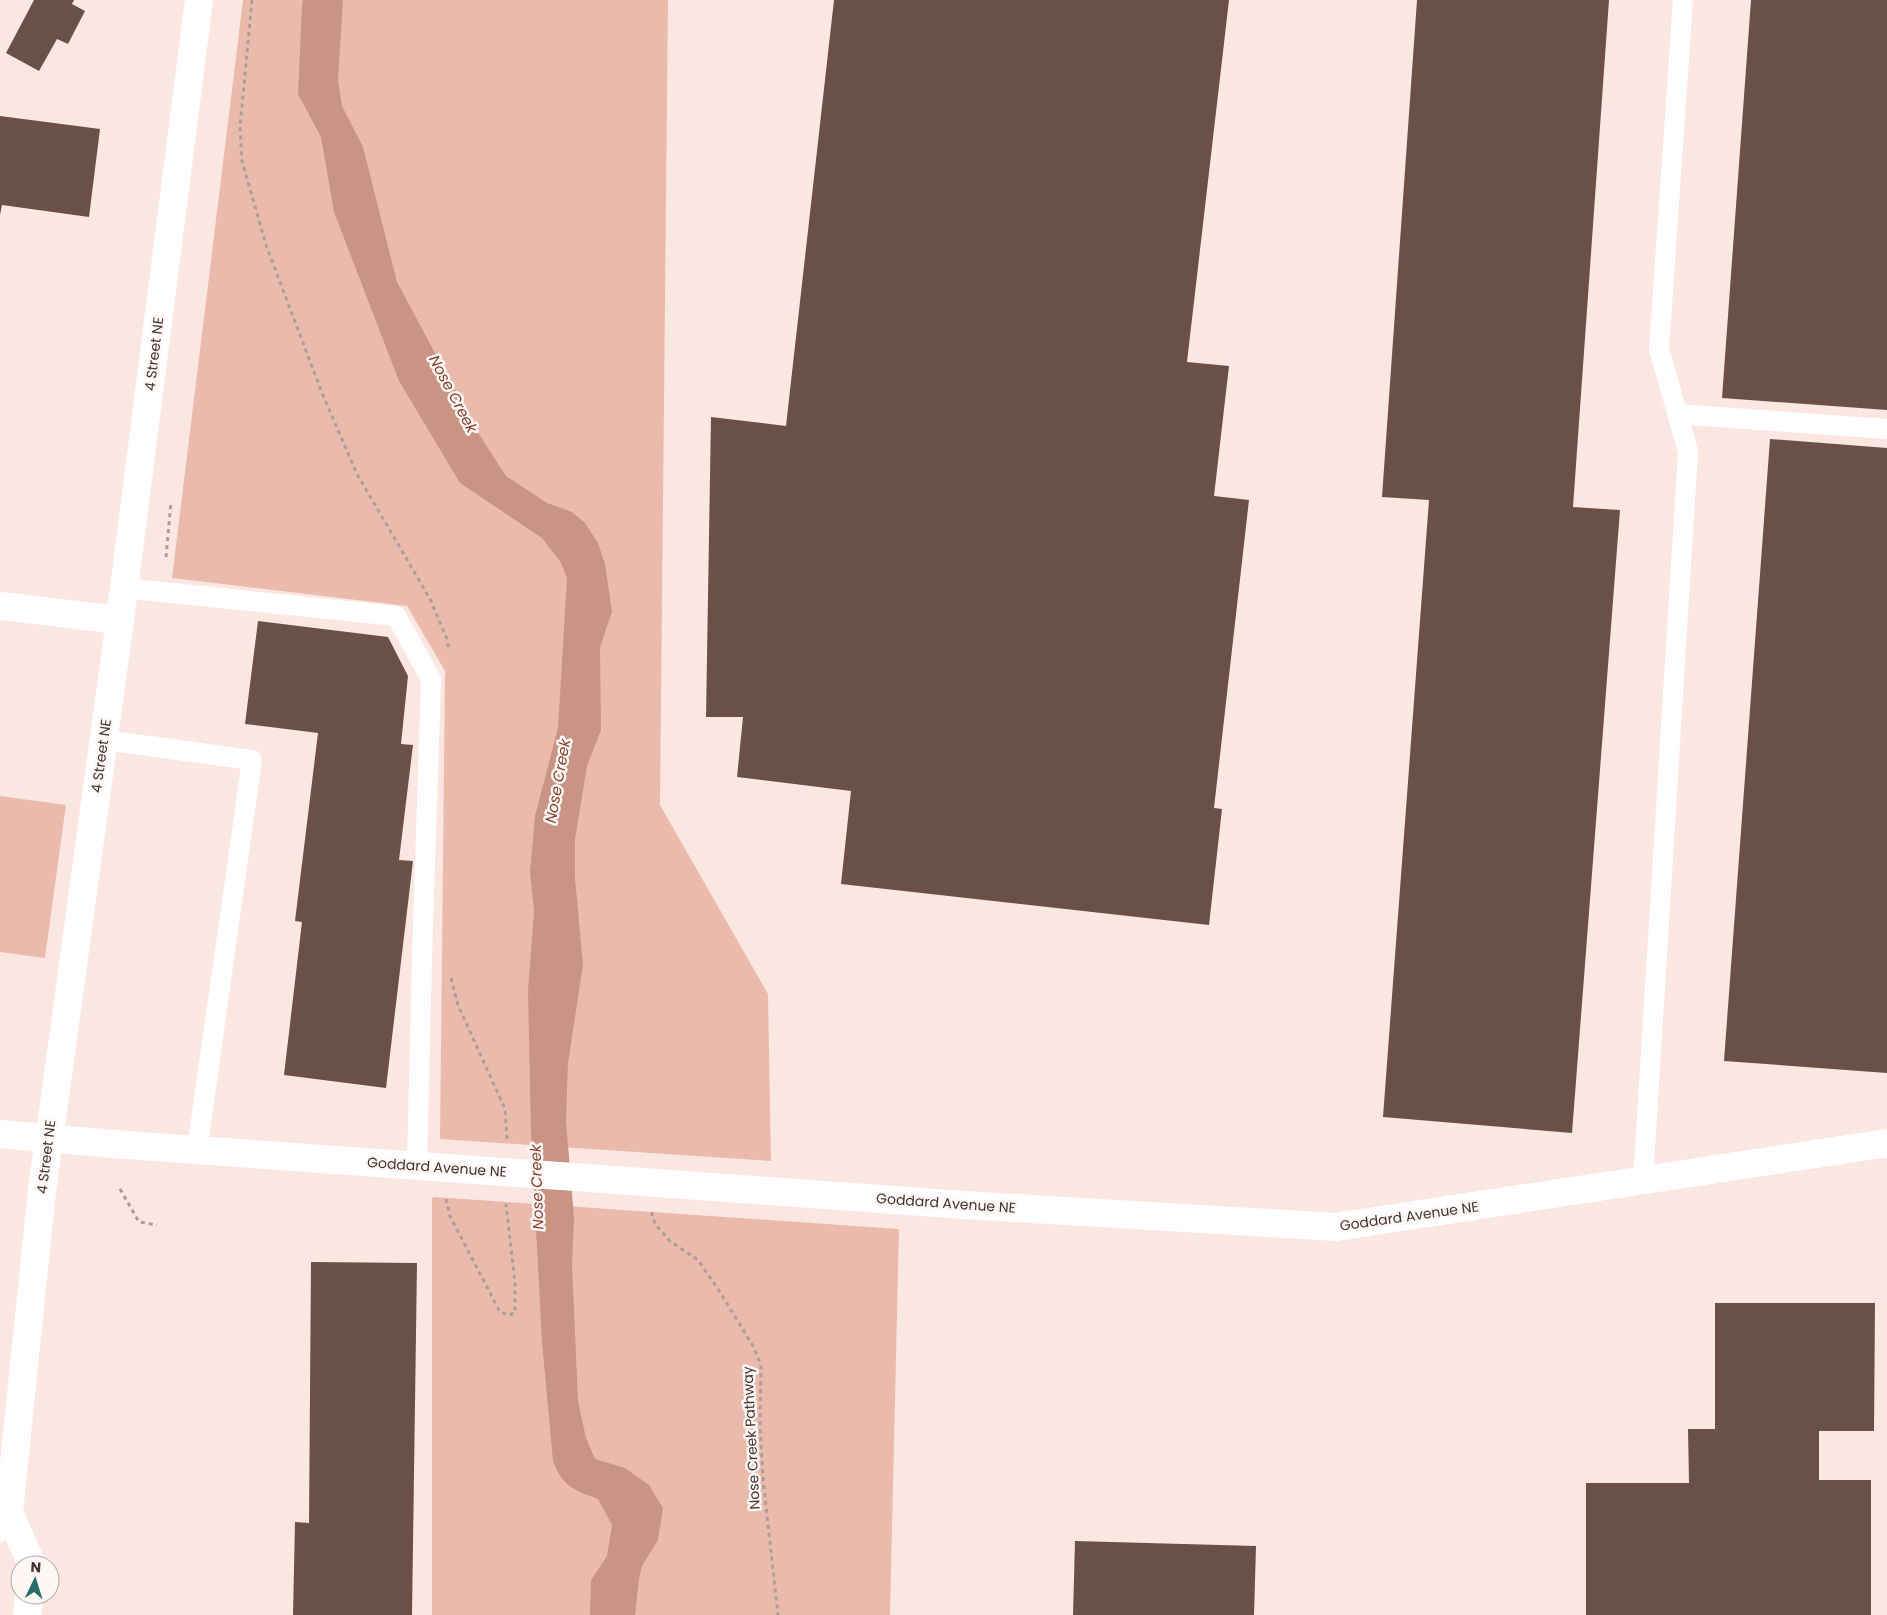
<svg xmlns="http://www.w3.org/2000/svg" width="1887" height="1615" viewBox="0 0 1887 1615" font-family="Poppins,sans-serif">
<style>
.green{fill:#eabbad}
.water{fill:#ca9484}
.building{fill:#6b5048}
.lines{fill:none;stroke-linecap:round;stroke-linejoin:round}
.path{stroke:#ad9c97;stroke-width:3;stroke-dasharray:4 4;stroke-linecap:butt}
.service{stroke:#fff;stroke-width:20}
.minor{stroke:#fff;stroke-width:28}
.labels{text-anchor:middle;stroke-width:5;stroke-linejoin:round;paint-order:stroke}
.street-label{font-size:14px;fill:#413430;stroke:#fef7f5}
.water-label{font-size:15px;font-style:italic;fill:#86412d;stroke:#fef7f5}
</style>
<rect width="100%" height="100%" fill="#fbe7e1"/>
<g class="green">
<path d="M243,0H668L660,805L768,994L771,1161L440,1139L445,671L407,606L172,578Z"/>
<path d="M0,796L66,805L45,958L0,952Z"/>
<path d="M435,1197L899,1229L890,1615H432V1198Z"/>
</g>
<path class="water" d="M303,0H343L338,80L342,106L363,147L397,282L475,428L506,476L547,503L572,512L585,523L598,543L605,564L612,612L600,647L601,730L587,766L575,839V878L583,965L568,1063L566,1121L574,1218L572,1265L578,1401L586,1438L595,1459L625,1468L649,1485L663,1508L658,1540L642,1566L639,1579L635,1615H590L591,1580L607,1556L612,1525L598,1499C574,1490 562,1486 553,1461L542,1342L531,1134L528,990L534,911L530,872L535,816L558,728L567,578L560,561L542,538L460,483L399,381L334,212L321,137L298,94L302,6Z"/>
<g class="building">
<path d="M34,0H74L72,4L85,11L68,44L57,39L39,71L6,53Z"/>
<path d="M834,0H1229L1187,362L1229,366L1214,496L1249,500L1214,808L1222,809L1209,925L841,884L851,791L737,777L743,717H706L711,417L786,426Z"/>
<path d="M1417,0H1609L1573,507L1620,510L1572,1133L1383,1117L1429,500L1382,497Z"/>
<path d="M1751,0H1887V410L1722,398Z"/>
<path d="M0,116L100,129L89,217L2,205L0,215Z"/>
<path d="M1770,439L1887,448V1073L1724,1061Z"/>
<path d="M258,621L388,637L408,676L401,744L413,745L399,860L413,861L386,1088L284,1075L302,922L295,921L318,733L245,724Z"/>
<path d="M311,1262L417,1263L412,1615H293L295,1522L309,1523Z"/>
<path d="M1715,1303H1875L1874,1431H1819V1480H1871V1615H1586V1483H1689L1688,1429H1715Z"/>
<path d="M1075,1541L1256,1546L1254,1615H1073Z"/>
</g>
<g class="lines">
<g class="path">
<path d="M252,0L240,127L242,161L266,245L322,393L357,474L430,599L447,639L449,650"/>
<path d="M166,557L171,502"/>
<path d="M451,978L458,1005L505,1109L507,1140"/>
<path d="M120,1189L139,1222L157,1225"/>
<path d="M446,1199L450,1216L500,1312L508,1315L515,1313V1283L506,1204"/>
<path d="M652,1212V1217L656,1225L670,1241L698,1260L720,1292L753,1346L761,1365L760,1424L763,1479L778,1615"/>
</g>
<g class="service">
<path d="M1677,414L1887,429"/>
<path d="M123,588L396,616L431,679L422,957L417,1165"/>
<path d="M104,740L252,760L197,1150"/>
<path d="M1643,1181L1688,452L1659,349L1683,0"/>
</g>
<g class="minor">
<path d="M0,606L120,620"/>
<path d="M0,1134L113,1144L964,1205L1336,1227L1887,1143"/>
<path d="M9,1512L32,1565"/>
<path d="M0,1528L9,1512L42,1190L59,1068L120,620L199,0"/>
<path d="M27,1615L29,1595"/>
</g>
</g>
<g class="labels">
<g class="street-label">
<text transform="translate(154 354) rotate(-83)" y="5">4 Street NE</text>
<text transform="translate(101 756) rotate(-82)" y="5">4 Street NE</text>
<text transform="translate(46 1157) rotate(-83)" y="5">4 Street NE</text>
<text transform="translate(437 1167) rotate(4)" y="5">Goddard Avenue NE</text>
<text transform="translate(946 1203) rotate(4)" y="5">Goddard Avenue NE</text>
<text transform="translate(1409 1216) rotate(-8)" y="5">Goddard Avenue NE</text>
<text transform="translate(751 1438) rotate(-93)" y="5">Nose Creek Pathway</text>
</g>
<g class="water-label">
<text transform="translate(453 394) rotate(62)" y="5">Nose Creek</text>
<text transform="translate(558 781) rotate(-80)" y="5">Nose Creek</text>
<text transform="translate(537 1187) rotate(-92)" y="5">Nose Creek</text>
</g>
</g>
<g transform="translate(35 1580) rotate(4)"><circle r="24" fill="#fef7f5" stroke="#b2a9a6"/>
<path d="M0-4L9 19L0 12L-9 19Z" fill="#266f69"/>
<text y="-8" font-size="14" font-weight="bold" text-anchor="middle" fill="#413430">N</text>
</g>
</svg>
